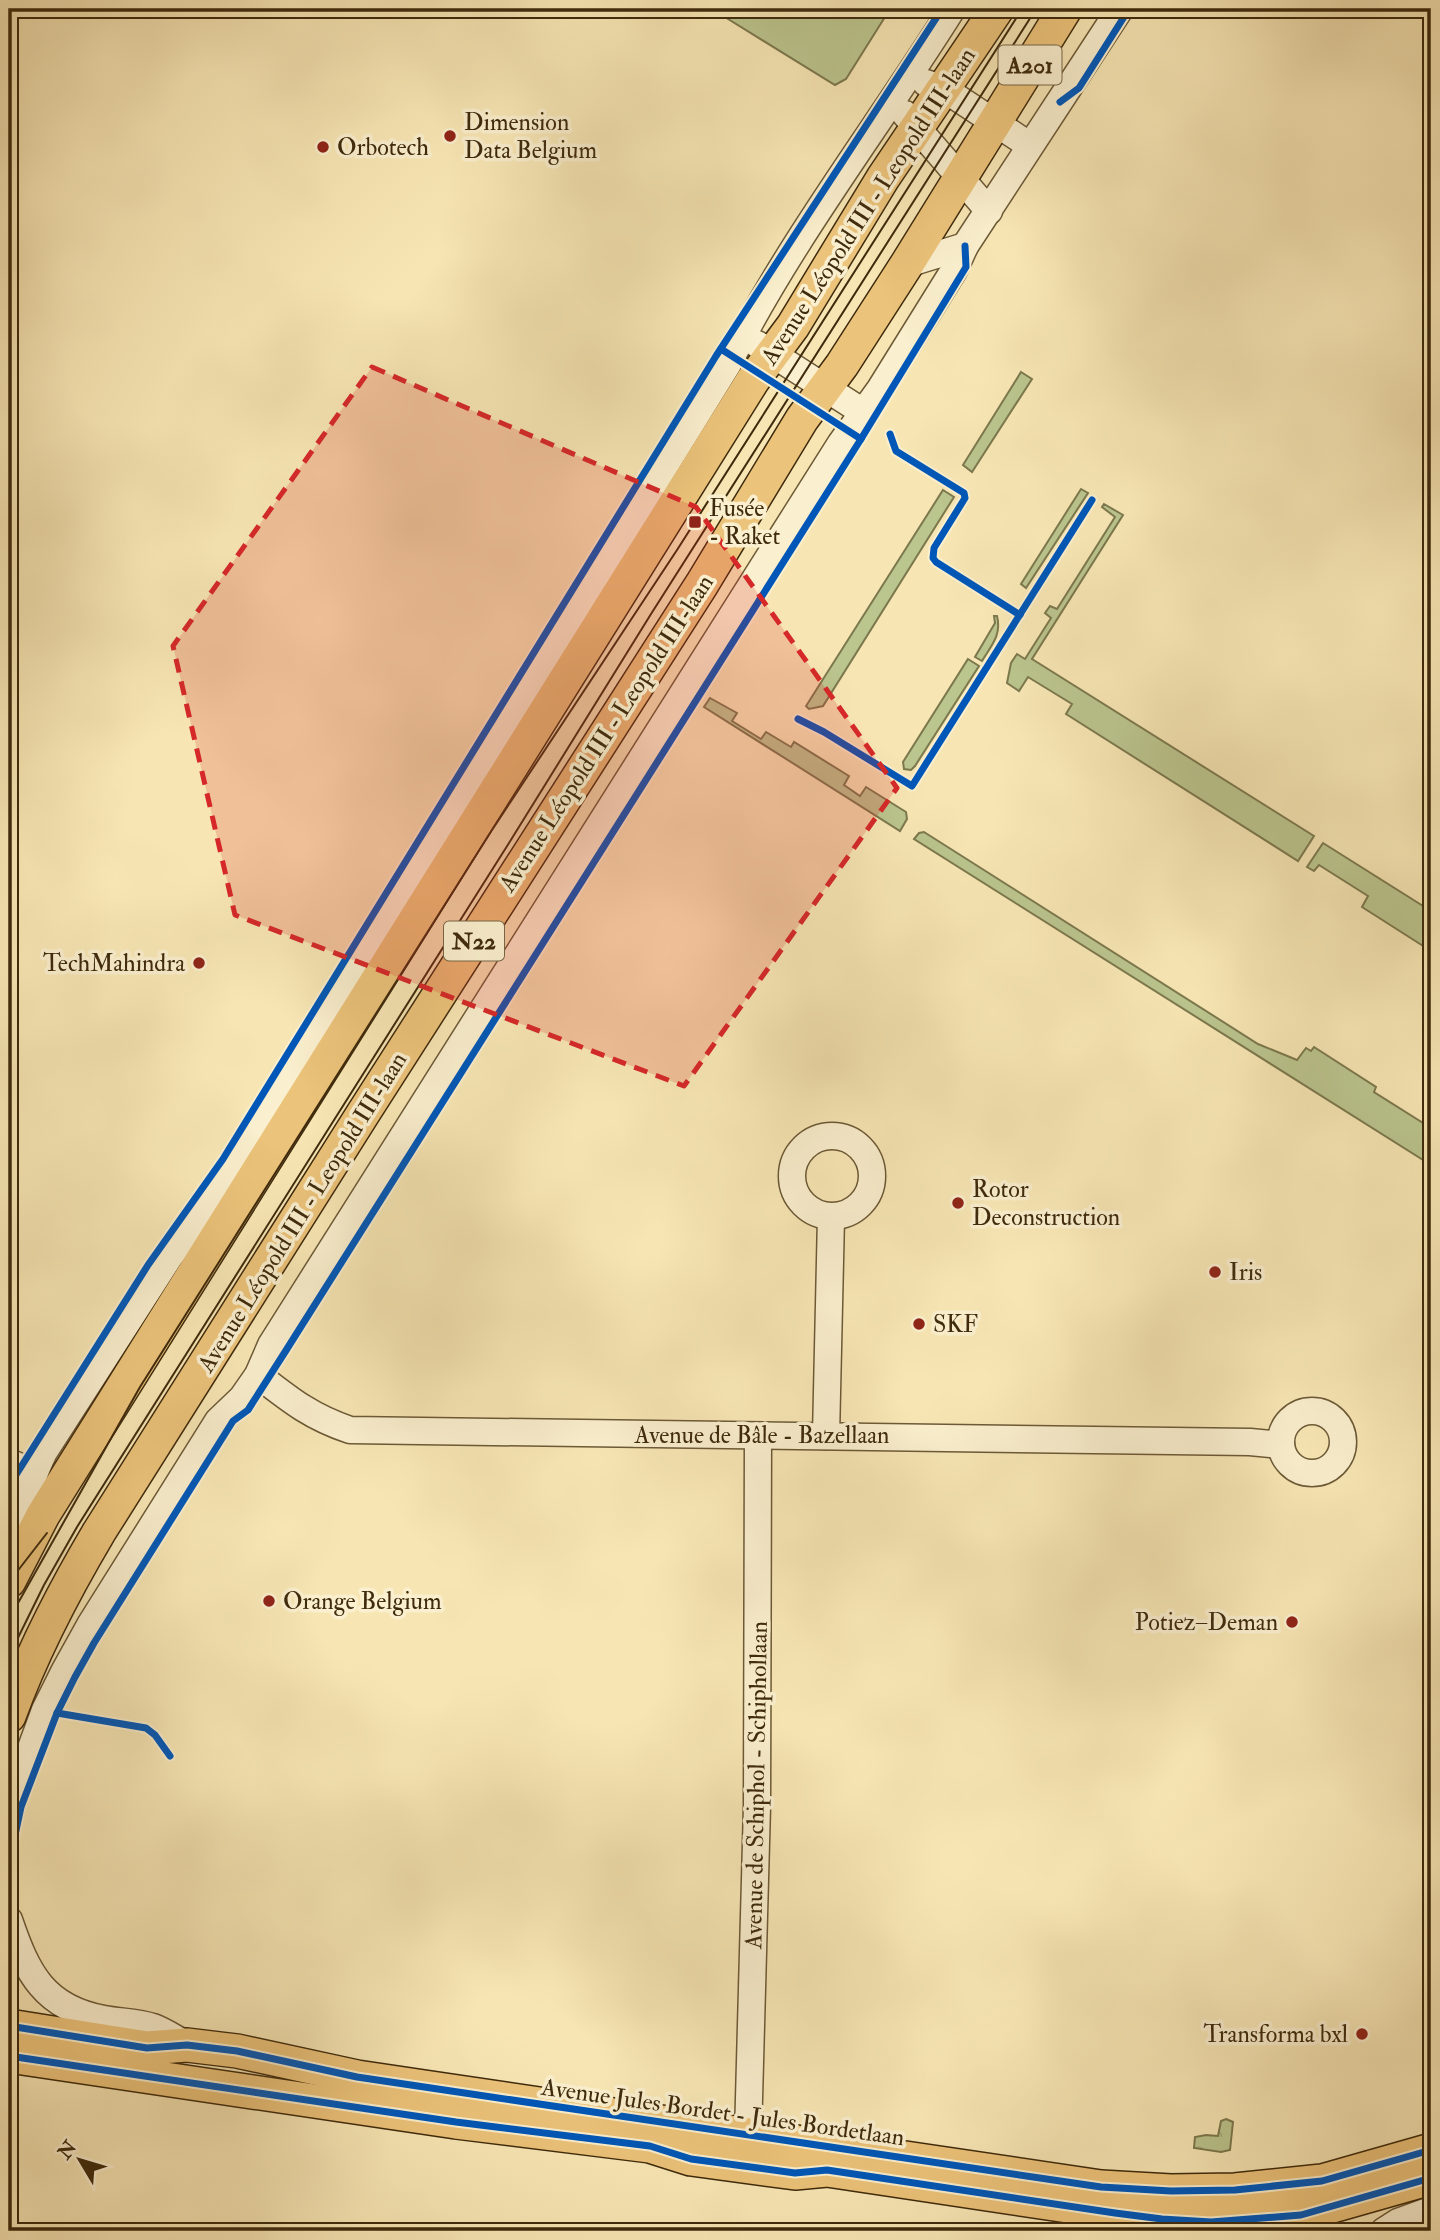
<svg xmlns="http://www.w3.org/2000/svg" width="1440" height="2240" viewBox="0 0 1440 2240" font-family="'IM FELL Double Pica',serif">
<style>
.grass{fill:#bbc58e;stroke:#7c784d;stroke-width:2}
.forest{fill:url(#forest-crowns);stroke:#7c784d;stroke-width:2}
.lines{fill:none;stroke-linecap:round;stroke-linejoin:round}
.minor-casing{stroke:#6c5936;stroke-width:29}
.major-casing{stroke:#3e2a0c;stroke-width:36}
.minor{stroke:#faefce;stroke-width:26}
.major{stroke:#ecc37a;stroke-width:33}
.tram{stroke:#3e2a0c;stroke-width:2}
.cycleway-casing{stroke:#faefce;stroke-width:11}
.cycleway{stroke:#0057b8;stroke-width:7}
.marked{fill:#d62828;fill-opacity:0.2;stroke:#d62828;stroke-width:5;stroke-dasharray:14 9;stroke-linejoin:round}
.poi-dot{fill:#8f2418;stroke:#faefce;stroke-width:2.5}
.labels{text-anchor:middle;stroke-width:7;stroke-linejoin:round;paint-order:stroke}
.shield{fill:#faefce;stroke:#766546;stroke-width:2}
.shield-label{font-size:23px;font-weight:bold;fill:#3e2a0c}
.poi-label{font-size:24px;fill:#3e2a0c;stroke:#faefce;text-anchor:start}
.street-label{font-size:24px;fill:#3e2a0c;stroke:#faefce}
</style>
<defs>
<pattern id="forest-crowns" width="20" height="18" patternUnits="userSpaceOnUse" patternTransform="scale(1.75)"><rect width="20" height="18" fill="#bbc58e"/><path d="M2 6a3 3 0 1 1 6 0M12 15a3 3 0 1 1 6 0" fill="none" stroke="#a2a979"/></pattern>
</defs>
<rect width="100%" height="100%" fill="#f7e6b4"/>
<filter id="stains"><feTurbulence type="fractalNoise" baseFrequency=".00286" numOctaves="4"/><feColorMatrix values="0 0 0 0 .2 0 0 0 0 .09 0 0 0 0 .02 0 0 0 .5 -.17"/></filter>
<radialGradient id="worn" r=".72"><stop offset=".6" stop-color="#630" stop-opacity="0"/><stop offset="1" stop-color="#630" stop-opacity=".3"/></radialGradient>
<g class="grass">
<path d="M733,9H890L846,79L835,85L728,19Z"/>
<path d="M1021,372L1032,379L972,472L963,465Z"/>
<path d="M1081,489L1088,493L1026,588L1021,584Z"/>
<path d="M943,490L954,497L823,706L809,709L806,706Z"/>
<path d="M1104,504L1123,515L1032,659L1314,836L1298,861L1066,714L1072,704L1028,677L1019,691L1007,683L1011,663L1017,654L1025,659L1051,618L1045,613L1050,606L1057,609L1115,517L1102,507Z"/>
<path d="M994,616H997C1002,635 991,646 982,661L975,657L995,623Z"/>
<path d="M968,659L979,666L915,766L911,770L904,769L903,762Z"/>
<path d="M710,698L737,713L732,721L761,739L766,732L791,747L794,742L849,776L844,785L860,796L866,787L906,812L907,819L900,831L704,707Z"/>
<path d="M924,832L1258,1044L1297,1060L1306,1048L1311,1051L1314,1047L1376,1087L1374,1092L1431,1128V1165L914,839L919,833Z"/>
<path d="M1323,843L1431,911V951L1362,907L1368,896L1319,865L1314,871L1307,867Z"/>
</g>
<path class="forest" d="M1226,2119L1233,2122L1230,2150L1221,2152L1194,2148L1195,2137L1206,2135L1218,2136L1221,2121Z"/>
<g class="lines">
<defs>
<g id="minor">
<path d="M926,83L944,89L1029,145"/>
<path d="M905,114L989,211"/>
<path d="M907,264L965,246"/>
<path d="M757,344L863,412"/>
<circle cx="832" cy="1176" r="40"/>
<path d="M258,1375C290,1400 311,1417 350,1430L1250,1442L1281,1445"/>
<circle cx="1312" cy="1442" r="31"/>
<path d="M826,1436L831,1217"/>
<path d="M9,1462L34,1473"/>
<path d="M9,1538C23,1510 30,1480 44,1452L170,1256L206,1209L728,364C791,239 878,127 952,9"/>
<path d="M9,1808L45,1710L65,1670L90,1625L218,1421L242,1398L258,1375L271,1345L841,443L880,389L954,270L965,246L1120,9"/>
<path d="M9,1920C27,1973 44,2008 104,2019C120,2022 138,2022 153,2027C164,2031 176,2039 187,2045"/>
<path d="M748,2135L757,1806L758,1436"/>
<path d="M1384,2231L1398,2222L1431,2210"/>
</g>
<g id="major">
<path d="M9,1581L43,1515L73,1467L753,380L793,326L883,178L997,9"/>
<path d="M9,1716C32,1652 64,1591 99,1532L364,1112L702,584L802,419L842,365L907,264L1065,9"/>
<path d="M9,2026L147,2048L187,2045L237,2051L357,2077L431,2088L1101,2187L1171,2191L1235,2190L1322,2181L1431,2150"/>
<path d="M9,2056L456,2122L650,2146L691,2159L795,2173L827,2170L1115,2213L1162,2219L1211,2222L1301,2215L1431,2178"/>
</g>
</defs>
<use href="#minor" class="minor-casing"/>
<use href="#major" class="major-casing"/>
<use href="#minor" class="minor"/>
<use href="#major" class="major"/>
<g class="tram">
<path d="M9,1582L47,1533"/>
<path d="M9,1619L140,1387L492,830L677,550L1022,9"/>
<path d="M9,1656L44,1585L77,1527L509,843L651,614L1036,9"/>
</g>
<defs>
<g id="cycleway">
<path d="M1060,102L1079,88L1129,9"/>
<path d="M721,349L861,439"/>
<path d="M890,434L896,451L964,493L965,498L934,548L933,558L936,562L1020,615"/>
<path d="M798,719L824,732L912,786L1092,500"/>
<path d="M9,1486L148,1265L223,1159L716,356L942,9"/>
<path d="M57,1713L146,1728L155,1735L170,1756"/>
<path d="M9,1863L21,1807L57,1713L75,1677L94,1643L233,1421L248,1410L285,1352L861,439L966,267L965,246"/>
<path d="M9,2026L147,2048L187,2045L237,2051L357,2077L431,2088L1101,2187L1171,2191L1235,2190L1322,2181L1431,2150"/>
<path d="M9,2056L456,2122L650,2146L691,2159L795,2173L827,2170L1115,2213L1162,2219L1211,2222L1301,2215L1431,2178"/>
</g>
</defs>
<use href="#cycleway" class="cycleway-casing"/>
<use href="#cycleway" class="cycleway"/>
</g>
<path class="marked" d="M372,367L696,507L897,788L684,1086L235,915L173,646Z"/>
<g class="poi-dot">
<circle cx="450" cy="136" r="7"/>
<circle cx="323" cy="147" r="7"/>
<rect x="688" y="515" width="14" height="14" rx="3.5"/>
<circle cx="199" cy="963" r="7"/>
<circle cx="958" cy="1203" r="7"/>
<circle cx="1215" cy="1272" r="7"/>
<circle cx="919" cy="1324" r="7"/>
<circle cx="269" cy="1601" r="7"/>
<circle cx="1292" cy="1622" r="7"/>
<circle cx="1362" cy="2034" r="7"/>
</g>
<g class="labels">
<g class="shield">
<rect x="998.5" y="45.5" width="63" height="39" rx="5"/>
<rect x="444" y="921.5" width="60" height="39" rx="5"/>
</g>
<g class="shield-label">
<text x="1030" y="73">A201</text>
<text x="474" y="949">N22</text>
</g>
<g class="poi-label">
<text x="464" y="130">Dimension<tspan x="464" dy="28">Data Belgium</tspan></text>
<text x="337" y="155">Orbotech</text>
<text x="709" y="516">Fusée<tspan x="709" dy="28">- Raket</tspan></text>
<text x="185" y="971" text-anchor="end">TechMahindra</text>
<text x="972" y="1197">Rotor<tspan x="972" dy="28">Deconstruction</tspan></text>
<text x="1229" y="1280">Iris</text>
<text x="933" y="1332">SKF</text>
<text x="283" y="1609">Orange Belgium</text>
<text x="1278" y="1630" text-anchor="end">Potiez–Deman</text>
<text x="1348" y="2042" text-anchor="end">Transforma bxl</text>
</g>
<g class="street-label">
<text transform="translate(868 206) rotate(-57)" y="8">Avenue Léopold III - Leopold III-laan</text>
<text transform="translate(606 733) rotate(-57)" y="8">Avenue Léopold III - Leopold III-laan</text>
<text transform="translate(302 1212) rotate(-58)" y="8">Avenue Léopold III - Leopold III-laan</text>
<text x="762" y="1443">Avenue de Bâle - Bazellaan</text>
<text transform="translate(756 1785) rotate(-89)" y="8">Avenue de Schiphol - Schiphollaan</text>
<text transform="translate(723 2112) rotate(8)" y="8">Avenue Jules Bordet - Jules Bordetlaan</text>
</g>
</g>
<rect width="1440" height="2240" fill="none" stroke="#f7e6b4" stroke-width="35"/>
<rect x="10" y="10" width="1419" height="2219" fill="none" stroke="#3e2a0c" stroke-width="3.5"/>
<rect x="18" y="18" width="1405" height="2205" fill="none" stroke="#3e2a0c" stroke-width="2"/>
<g transform="translate(80 2160) rotate(308)" stroke="#faefce" stroke-width="5" paint-order="stroke">
<path d="M0-5L12 26L0 18L-12 26Z" fill="#3e2a0c"/>
<text y="-10" font-size="19" font-weight="bold" text-anchor="middle" fill="#3e2a0c">N</text>
</g>
<rect width="100%" height="100%" filter="url(#stains)"/>
<rect width="100%" height="100%" fill="url(#worn)"/>
</svg>
